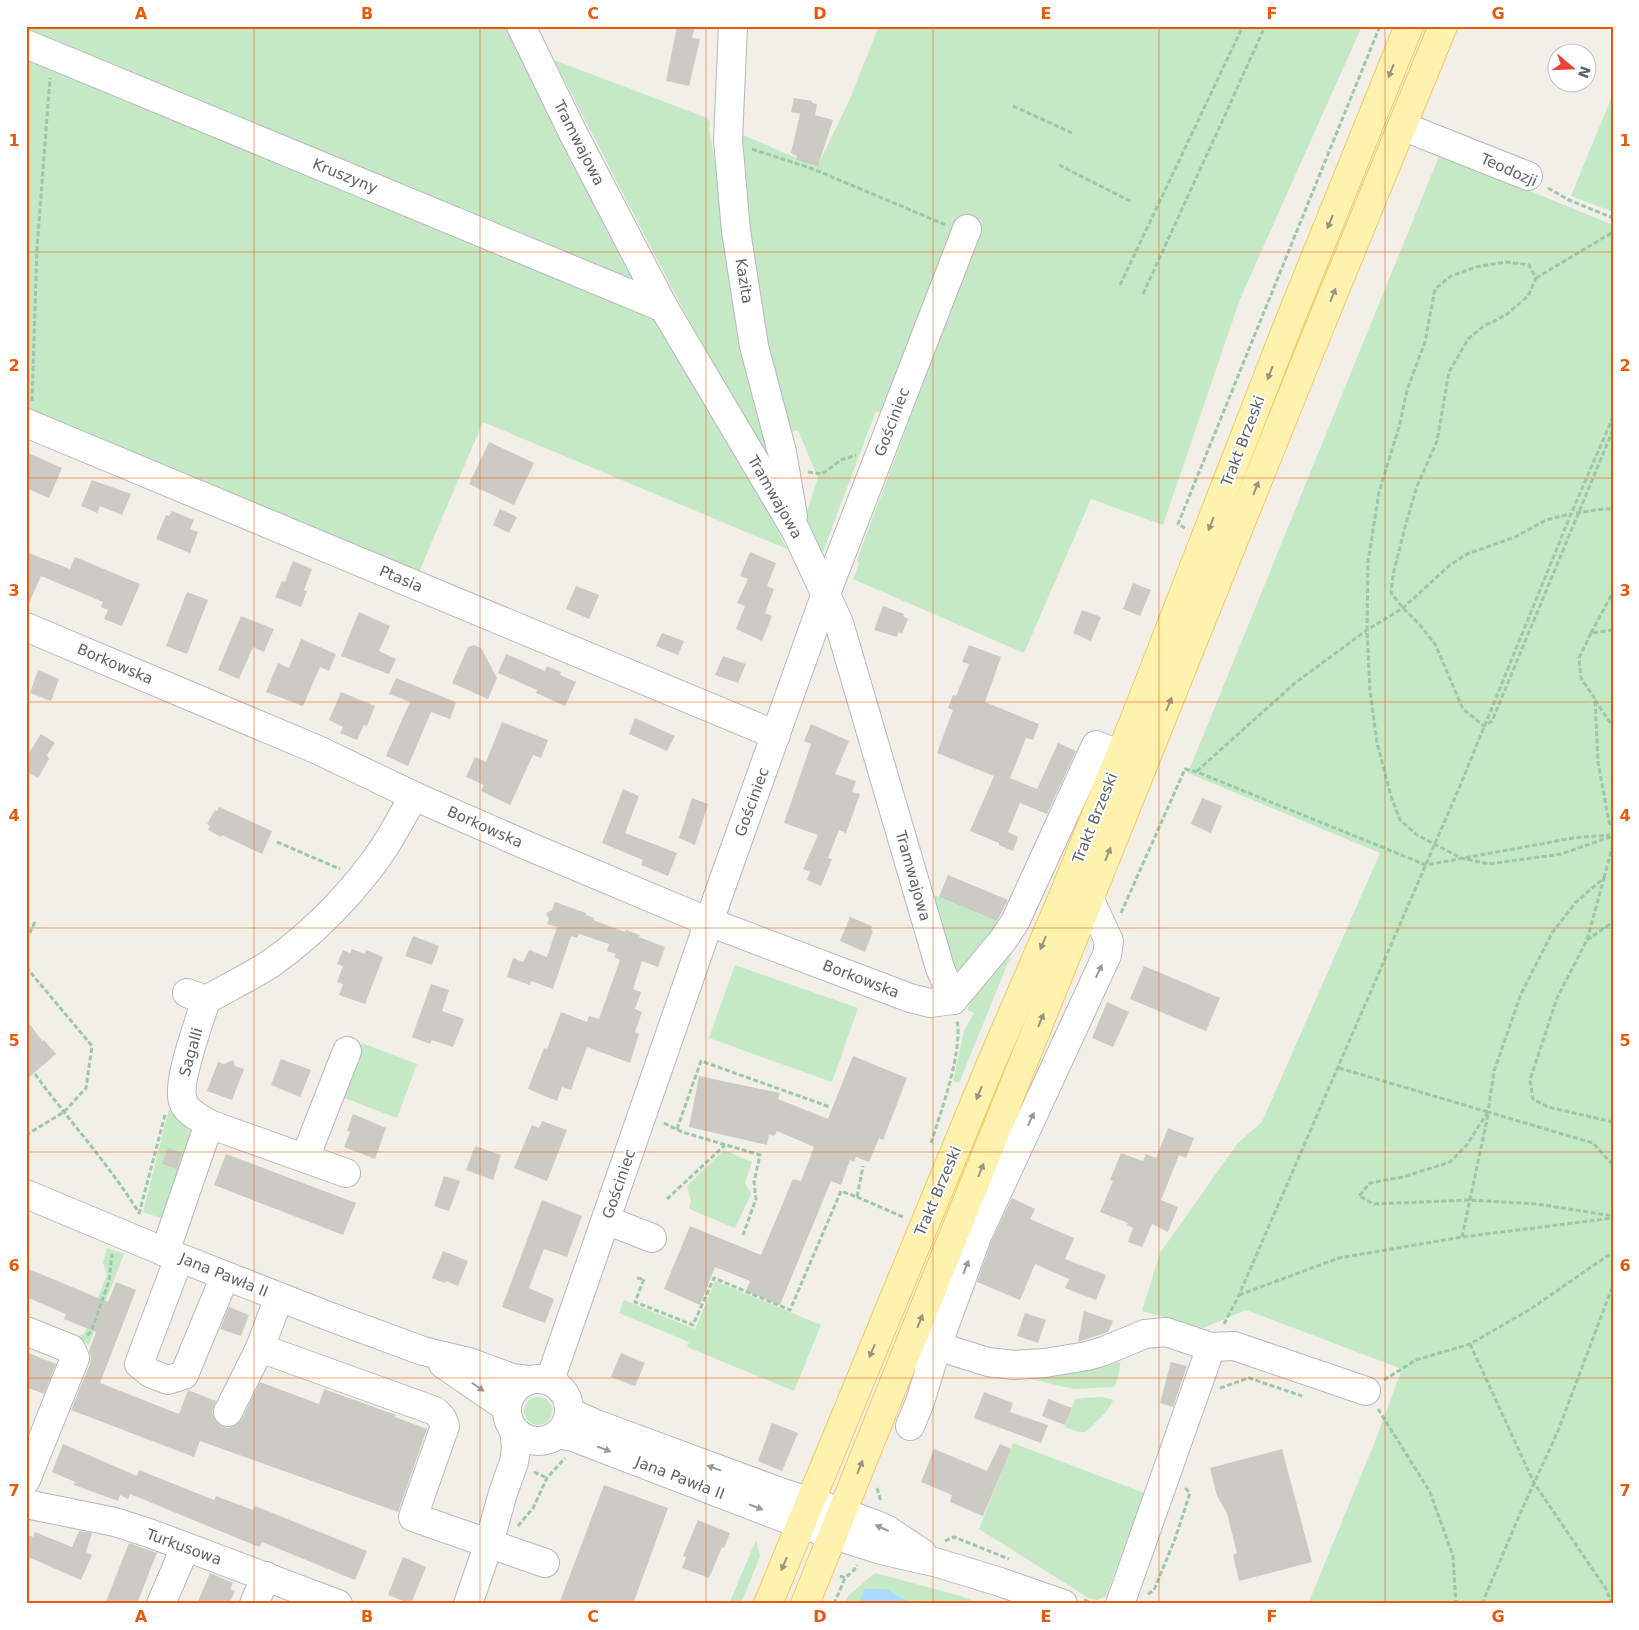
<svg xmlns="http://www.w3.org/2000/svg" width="1639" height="1630" viewBox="0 0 1639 1630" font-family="'DejaVu Sans',sans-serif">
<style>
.green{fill:#c5e8c5}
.water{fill:#aadaff}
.building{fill:#cccac5}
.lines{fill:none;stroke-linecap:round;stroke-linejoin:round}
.minor-casing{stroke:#b5b8bc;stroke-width:30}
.major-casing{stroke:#f2c960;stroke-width:30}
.path{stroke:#9cc7a9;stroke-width:3;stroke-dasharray:5 2.5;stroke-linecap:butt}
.minor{stroke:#fff;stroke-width:28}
.major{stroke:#fff2af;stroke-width:28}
.oneway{fill:#979581}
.oneway2{fill:#979a9d}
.grid{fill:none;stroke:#e8590c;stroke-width:1;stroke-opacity:0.55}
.labels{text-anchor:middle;stroke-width:4;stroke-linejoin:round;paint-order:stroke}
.street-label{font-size:15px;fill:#5f6368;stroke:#fff}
.neatline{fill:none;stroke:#e8590c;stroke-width:2}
.grid-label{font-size:16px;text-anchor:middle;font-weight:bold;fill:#e8590c}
</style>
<rect width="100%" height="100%" fill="#f1efe8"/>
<g class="green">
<path d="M26,26H507L635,276L632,282L26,35Z"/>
<path d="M879,26H1362L1240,299L1163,525L1091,499L1024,653L853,579L859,564L857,560L979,234L881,413L876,411L821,557L811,536L805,517L818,478L798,430L783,435L768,367L733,132C763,141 789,158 818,165L849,101Z"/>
<path d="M26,58L656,319L750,475L787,549L483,422L419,572L26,409Z"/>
<path d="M554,60L707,118L710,122L709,128L750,363L773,461L765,468Z"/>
<path d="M1613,94V212L1571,196Z"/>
<path d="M1440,154L1613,225V1604H1308L1376,1439L1402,1369L1246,1310L1203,1328L1142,1311L1160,1253L1237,1144L1262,1122L1380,853L1188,773Z"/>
<path d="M929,893L999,922L986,953L952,978Z"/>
<path d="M1021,931L959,1083L953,1081L964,1031L974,1013L967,1010L978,982Z"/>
<path d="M735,965L858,1008L832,1082L709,1038Z"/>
<path d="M362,1043L417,1064L397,1118L342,1097Z"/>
<path d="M169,1109L184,1118L190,1128L194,1142L166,1220L143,1212Z"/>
<path d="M724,1150L752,1162L745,1183L751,1194L735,1228L689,1209L691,1201L687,1186Z"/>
<path d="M107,1248L124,1254L89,1344L74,1338L85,1333L107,1274L103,1263Z"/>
<path d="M715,1281L821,1325L794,1391L687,1347L689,1342L619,1313L624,1300L695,1329Z"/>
<path d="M1120,1362L1119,1374L1115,1386L1112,1387L1074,1389L1013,1375Z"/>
<circle cx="538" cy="1411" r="14"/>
<path d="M1101,1397L1111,1399L1113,1401L1106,1412L1086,1432H1079L1065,1427L1075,1399L1084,1398Z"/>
<path d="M1013,1443L1144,1493L1106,1596L1097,1600L1089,1598L979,1529Z"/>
<path d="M756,1540L760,1556L741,1604H729Z"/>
<path d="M875,1573L961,1596L981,1604H913L887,1589H865L859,1604H845L848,1596Z"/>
</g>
<path class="water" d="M864,1589H887L913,1604H859Z"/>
<g class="building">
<path d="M677,26H695L692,38L700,39L689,86L666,81Z"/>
<path d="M794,98L812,101V103L817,104L815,115L833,120L818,166L796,160L797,156L791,153L800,114L791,112Z"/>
<path d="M489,442L534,463L514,505L469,484Z"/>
<path d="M26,452L62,468L49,498L26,488Z"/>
<path d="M92,480L131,494L122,515L100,506L97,513L81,506Z"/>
<path d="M500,509L517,517L509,533L493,525Z"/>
<path d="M172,511L194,520L190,529L198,532L190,553L156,539L166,515L169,516Z"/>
<path d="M26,552L70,569L75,557L140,584L122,626L104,619L108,610L101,607L103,602L41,576L26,610Z"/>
<path d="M750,552L776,563L767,586L774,589L765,613L772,616L762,641L736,629L745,606L737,603L748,579L740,576Z"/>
<path d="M293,561L312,569L304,590L307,591L301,607L275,597L282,581L285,582Z"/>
<path d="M1133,583L1151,590L1140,616L1123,609Z"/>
<path d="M576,586L599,595L589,619L566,609Z"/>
<path d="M187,592L208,600L187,654L166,646Z"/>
<path d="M883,606L904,614L903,616L908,619L902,634L898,632L897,637L874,630Z"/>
<path d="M1082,610L1101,617L1091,641L1073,633Z"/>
<path d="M359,612L390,626L379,651L396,659L389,674L341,656Z"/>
<path d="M241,616L274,629L264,652L253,647L239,679L218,670Z"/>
<path d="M662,633L684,641L678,655L656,646Z"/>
<path d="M301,639L336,654L329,671L320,667L303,706L266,692L278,663L289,668Z"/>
<path d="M474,645L481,648L497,678L488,699L452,683L468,647Z"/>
<path d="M969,645L1001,657L985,702L1039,724L1033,740L1026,738L1010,778L1037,789L1058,743L1076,751L1047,814L1020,803L1008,832L1018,837L1013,851L999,845V843L970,831L994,776L937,753L953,710L948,708L953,695L956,696L969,664L962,662Z"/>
<path d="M506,654L545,671L547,666L561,672L560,675L576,682L565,706L536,693L537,690L498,673Z"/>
<path d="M723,656L746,664L738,683L715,675Z"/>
<path d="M38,670L59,679L51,701L30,693Z"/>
<path d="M396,678L456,702L450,719L431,712L408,766L386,756L410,702L389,694Z"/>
<path d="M341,692L375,706L367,726L364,725L357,740L340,733L343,727L329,720Z"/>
<path d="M635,718L675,736L667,751L629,734Z"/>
<path d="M502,722L548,740L541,758L533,755L510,805L481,791L484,785L466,777L475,757L486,762Z"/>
<path d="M811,724L849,741L835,774L856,781L852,792L860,794L846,833L839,830L828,858L832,859L821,886L807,880L810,872L803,869L818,835L784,823L811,744L804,741Z"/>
<path d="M41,734L55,743L47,755L49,759L38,778L26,771V758Z"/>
<path d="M623,789L639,796L625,833L677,853L668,876L641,865L643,860L602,843Z"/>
<path d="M692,798L708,804L695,845L679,838Z"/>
<path d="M1202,798L1222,806L1211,833L1191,824Z"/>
<path d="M219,807L272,831L262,854L222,835L221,837L208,830L210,826L207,824L215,810L217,811Z"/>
<path d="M948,875L1008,900L997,921L939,897Z"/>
<path d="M555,902L586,913V915L594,918L593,920L625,932L626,930L640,935L639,937L665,947L658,967L642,961L633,989L641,992L635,1009L642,1012L635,1032L639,1034L630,1063L587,1047L571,1090L562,1087L557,1101L528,1089L544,1048L547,1049L561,1012L587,1022L589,1016L599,1019L620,960L614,957L616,954L607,951L609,944L579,934L577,938L571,936L553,989L531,981L530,985L507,977L513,958L523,962L529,950L547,957L557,927L547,924L549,919L546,913L552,910Z"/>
<path d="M850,917L872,926L871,930L873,931L865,952L840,941Z"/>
<path d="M413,936L439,946L432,965L405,956Z"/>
<path d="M352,949L365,954L366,950L383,957L365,1004L339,995L343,984L337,982L343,966L337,964L343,950L350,953Z"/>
<path d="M1144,966L1220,998L1206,1031L1130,999Z"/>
<path d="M431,984L449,990L442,1011L464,1019L453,1047L432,1040L430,1044L412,1037Z"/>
<path d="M1107,1002L1129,1012L1113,1047L1092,1038Z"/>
<path d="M26,1019L42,1041L44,1040L56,1054L26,1080Z"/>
<path d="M853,1056L907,1078L883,1140L879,1138L869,1162L856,1157L854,1162L850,1160L841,1185L831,1181L780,1305L746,1291L750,1281L715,1267L700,1305L664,1289L690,1226L761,1255L793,1179L801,1181L814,1147L777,1131L774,1136L769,1134L767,1145L689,1127L699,1076L780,1093L778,1099L828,1119Z"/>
<path d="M281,1059L311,1070L300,1097L271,1085Z"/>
<path d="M233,1060L235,1066L244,1069L232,1100L207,1091L218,1062L224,1064Z"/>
<path d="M353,1114L386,1128L375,1159L344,1147L350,1132L347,1131Z"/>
<path d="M542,1121L567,1130L547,1181L514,1168L532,1125L539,1128Z"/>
<path d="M1168,1128L1194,1138L1186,1158L1179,1155L1161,1200L1178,1207L1168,1232L1152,1224L1142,1247L1128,1242L1133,1228L1127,1225L1128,1223L1100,1212L1113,1181L1110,1180L1121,1153L1143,1161L1146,1154L1156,1158Z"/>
<path d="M475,1146L501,1155L493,1180L466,1170Z"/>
<path d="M168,1148L182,1153L177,1169L162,1164Z"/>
<path d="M226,1154L356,1203L343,1235L214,1185Z"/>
<path d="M444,1176L460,1181L449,1211L434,1206Z"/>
<path d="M1012,1198L1035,1209L1030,1219L1074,1238L1065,1259L1106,1275L1096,1300L1065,1288L1069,1279L1035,1264L1020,1300L977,1282L992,1240Z"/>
<path d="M542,1200L582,1216L567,1257L544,1249L529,1288L554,1299L545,1323L502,1307Z"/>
<path d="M443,1251L468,1261L458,1286L446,1281L445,1283L432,1278Z"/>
<path d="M26,1268L108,1302L116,1282L136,1290L100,1383L179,1414L188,1390L216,1401L212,1412L215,1420L221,1426L228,1428L236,1425L242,1419L260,1382L319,1404L324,1389L396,1415L395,1417L427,1429L398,1512L200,1441L194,1457L71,1410L90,1364L91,1357L89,1351L96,1332L64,1319L66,1314L26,1297Z"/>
<path d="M229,1307L249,1315L241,1336L220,1329Z"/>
<path d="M1084,1311L1113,1321L1108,1332L1078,1342Z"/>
<path d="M1025,1313L1046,1320L1038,1343L1017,1336Z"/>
<path d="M26,1352L56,1364L44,1394L26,1387Z"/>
<path d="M621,1353L645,1363L635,1386L611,1377Z"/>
<path d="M1171,1362L1187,1366L1173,1407L1160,1403Z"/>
<path d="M984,1392L1013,1403L1010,1412L1048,1425L1041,1443L974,1418Z"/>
<path d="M1048,1399L1072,1408L1065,1425L1042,1416Z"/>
<path d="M772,1423L798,1433L782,1471L758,1461Z"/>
<path d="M63,1444L137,1476L139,1470L214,1500L216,1496L253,1510L255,1506L367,1551L355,1580L262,1542L259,1547L130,1494L128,1499L120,1495L118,1501L74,1485L75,1482L52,1472Z"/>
<path d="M1000,1444L1011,1449L983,1516L950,1502L952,1495L921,1482L934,1449L987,1471Z"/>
<path d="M1282,1449L1312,1562L1239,1581L1233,1555L1237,1553L1227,1513L1217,1496L1210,1468Z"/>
<path d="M604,1485L668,1508L633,1604H559Z"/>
<path d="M698,1520L730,1533L724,1548L722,1547L709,1578L682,1568L686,1557L683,1556Z"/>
<path d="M79,1531L92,1533L86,1552L92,1555L81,1580L26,1556V1534L33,1537L35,1532L72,1547Z"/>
<path d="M129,1543L157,1553L150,1570L137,1604H105Z"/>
<path d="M403,1557L426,1567L411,1604L388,1595Z"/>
<path d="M210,1573L233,1583L230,1589L235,1591L229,1604H197Z"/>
</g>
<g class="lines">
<defs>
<g id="minor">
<path d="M521,26L573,133L664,308L796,531L839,623L940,968L953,1000"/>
<path d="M733,26L728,140L736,231L754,346L782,452L793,516"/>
<path d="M26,44L664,308"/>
<path d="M1402,126L1528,176"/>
<path d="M26,423L776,735"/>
<path d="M26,627L318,750L414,796L528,846L709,922L910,998L930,1003L953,1000"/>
<path d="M187,993L206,1000C227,988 250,977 270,964C313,934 356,890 385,846C395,830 404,813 414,796"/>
<path d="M206,1000C200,1020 176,1083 183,1101C186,1112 200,1118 209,1124"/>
<path d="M953,1000L1003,940L1015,922L1096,745L1120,755"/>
<path d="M305,1158L347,1051"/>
<path d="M26,1194L165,1252L328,1316L423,1351L469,1362L512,1378L528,1380"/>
<path d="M606,1220L652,1238"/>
<path d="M165,1252L209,1124L346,1173"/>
<path d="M179,1258L139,1364L150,1373L168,1380L184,1375L225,1276"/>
<path d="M26,1331L71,1349L75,1358L26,1480"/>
<path d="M260,1348L435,1411L442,1418L445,1426L413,1517L545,1563"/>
<path d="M921,1356L937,1346L988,1362L1014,1365L1045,1363L1087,1356L1104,1351L1145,1334L1166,1332L1211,1347L1234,1346L1366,1391"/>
<path d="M443,1364L507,1408"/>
<circle cx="538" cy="1410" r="31"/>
<path d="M550,1380L719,893L825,596L967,229"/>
<path d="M228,1412L260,1348L279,1297"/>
<path d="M569,1412L596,1424L780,1492L842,1512L874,1524L886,1529L922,1553"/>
<path d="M910,1426L920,1402L937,1346L978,1234L1107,955L1109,941L1090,900"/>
<path d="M558,1434L573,1437L800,1524L881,1550L938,1563L1000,1582L1063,1604"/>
<path d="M26,1504L115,1522L149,1533L338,1604"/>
<path d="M161,1604L185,1548"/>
<path d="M254,1604L266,1576"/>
<path d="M468,1604L489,1543L503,1493L514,1462L516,1448L514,1430"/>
<path d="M1120,1604L1211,1347"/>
</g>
<g id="major">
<path d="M768,1604L990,1066L1062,899L1136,716L1288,325L1409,26"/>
<path d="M805,1604L1314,341L1443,26"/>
</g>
</defs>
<use href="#minor" class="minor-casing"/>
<use href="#major" class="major-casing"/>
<g class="path">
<path d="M1013,106L1072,133"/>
<path d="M752,149L813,169L946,225"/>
<path d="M1059,165L1132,202"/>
<path d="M1548,188L1569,200L1613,218"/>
<path d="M1536,278L1613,232"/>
<path d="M1120,285L1243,26"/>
<path d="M1143,294L1226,113L1265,26"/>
<path d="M32,401L37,248L50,78"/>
<path d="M1613,430L1492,721L1484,726L1463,709L1435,644L1420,625L1403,608L1391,593L1393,575L1405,527L1417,486L1437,441L1449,372L1468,339L1484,326L1506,315L1528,296L1536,278L1529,265L1506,262L1476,267L1451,276L1435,289L1425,342L1407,390L1399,427L1379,492L1368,562L1367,630L1370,691L1377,743L1391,796L1400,820L1417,835L1461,858L1489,864L1561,854L1613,836"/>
<path d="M808,472L822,474L841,460L856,455"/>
<path d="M1576,513L1603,509H1613"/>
<path d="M1185,528L1178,524L1380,26"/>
<path d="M1613,630L1591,633L1579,658L1581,678L1595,699L1598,762L1609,822L1613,829"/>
<path d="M1591,633L1613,592"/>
<path d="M1595,700L1613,727"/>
<path d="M1197,771L1295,683L1367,630L1403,608L1450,565L1467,554L1515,537L1546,520L1570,514"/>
<path d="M277,842L340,869"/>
<path d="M1604,878L1613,844"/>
<path d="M1121,913L1185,769L1197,772L1426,865L1573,838L1610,835"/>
<path d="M26,940L36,920"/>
<path d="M1587,940L1613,922"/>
<path d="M26,967L92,1046L86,1088L64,1112L26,1135"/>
<path d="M1339,1068L1488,1112"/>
<path d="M35,1074C69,1121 109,1164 139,1213"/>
<path d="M1488,1112L1466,1146L1450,1162L1403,1177L1370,1183L1359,1196L1374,1204L1469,1200L1537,1204L1613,1216"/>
<path d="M1613,1122L1548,1107L1533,1099L1530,1080L1557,998L1587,940L1604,878L1576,902L1552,933L1521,994L1494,1071L1488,1112L1593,1143L1613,1165"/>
<path d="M664,1123L682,1132L760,1155L754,1182L756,1199L743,1235"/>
<path d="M677,1129L701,1061L830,1107"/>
<path d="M931,1143C941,1111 963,1052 957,1020"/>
<path d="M857,1197L903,1217"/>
<path d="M667,1199L725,1145"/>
<path d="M139,1214L165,1115"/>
<path d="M1462,1237L1488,1115"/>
<path d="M637,1278L644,1279L635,1302L693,1325L714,1278L790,1310L841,1191L857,1197L863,1166"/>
<path d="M1239,1295L1339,1258L1462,1237L1613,1218"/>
<path d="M1224,1324L1239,1295L1460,786L1571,514L1613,417"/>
<path d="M87,1335L91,1332L109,1281L112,1254"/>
<path d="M1470,1344L1534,1483L1606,1589L1612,1604"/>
<path d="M1384,1380L1416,1360L1470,1344L1529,1310L1613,1252"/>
<path d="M1220,1388L1249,1378L1302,1396"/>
<path d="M1378,1409L1430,1492L1453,1556L1456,1604"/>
<path d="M534,1472L547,1478"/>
<path d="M877,1488L881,1502"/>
<path d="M518,1526L533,1508L547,1478L565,1458"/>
<path d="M945,1541L954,1537L1009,1559"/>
<path d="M840,1576L845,1578L854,1570L857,1565"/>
<path d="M1148,1594L1154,1590L1175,1539L1190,1493L1184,1487"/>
<path d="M1084,1600L1094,1604L1097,1603"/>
<path d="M834,1604L845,1578"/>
<path d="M1482,1604L1519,1516L1558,1431L1613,1285"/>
</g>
<use href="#minor" class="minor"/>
<use href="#major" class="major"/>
</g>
<defs><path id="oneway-solid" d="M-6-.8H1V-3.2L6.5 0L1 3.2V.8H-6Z" transform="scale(1.25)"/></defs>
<g class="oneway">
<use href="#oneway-solid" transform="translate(1391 71) rotate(112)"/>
<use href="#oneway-solid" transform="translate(1330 222) rotate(112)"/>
<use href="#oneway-solid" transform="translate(1333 295) rotate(-68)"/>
<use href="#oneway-solid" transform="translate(1270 373) rotate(111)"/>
<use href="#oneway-solid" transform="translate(1256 488) rotate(-68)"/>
<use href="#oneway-solid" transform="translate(1211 524) rotate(111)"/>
<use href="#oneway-solid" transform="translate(1169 704) rotate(-68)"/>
<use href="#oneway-solid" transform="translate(1108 854) rotate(-68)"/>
<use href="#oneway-solid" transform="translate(1043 943) rotate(113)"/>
<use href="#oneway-solid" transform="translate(1041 1020) rotate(-68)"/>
<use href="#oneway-solid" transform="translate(979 1093) rotate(112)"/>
<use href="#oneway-solid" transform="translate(981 1170) rotate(-68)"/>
<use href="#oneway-solid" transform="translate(920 1321) rotate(-68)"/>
<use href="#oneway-solid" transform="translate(872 1351) rotate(113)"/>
<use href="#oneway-solid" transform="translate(860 1467) rotate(-68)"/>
<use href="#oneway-solid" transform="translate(784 1564) rotate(113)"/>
</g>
<g class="oneway2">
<use href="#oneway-solid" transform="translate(1099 971) rotate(-65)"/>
<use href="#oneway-solid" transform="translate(1031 1119) rotate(-65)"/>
<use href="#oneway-solid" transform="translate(966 1267) rotate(-69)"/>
<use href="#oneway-solid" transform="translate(478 1387) rotate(35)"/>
<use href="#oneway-solid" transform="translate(604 1449) rotate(21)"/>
<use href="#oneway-solid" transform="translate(714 1468) rotate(-160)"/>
<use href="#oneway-solid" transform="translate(756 1507) rotate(21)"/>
<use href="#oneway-solid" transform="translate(882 1528) rotate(-155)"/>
</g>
<path class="grid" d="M254,26V1604M480,26V1604M706,26V1604M933,26V1604M1159,26V1604M1385,26V1604M26,252H1613M26,478H1613M26,702H1613M26,928H1613M26,1152H1613M26,1378H1613"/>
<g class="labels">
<g class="street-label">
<text transform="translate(579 143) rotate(63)" y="5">Tramwajowa</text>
<text transform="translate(1509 170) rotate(24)" y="5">Teodozji</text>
<text transform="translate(345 176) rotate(22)" y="5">Kruszyny</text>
<text transform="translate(744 281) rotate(81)" y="5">Kazita</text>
<text transform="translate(892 422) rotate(-69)" y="5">Gościniec</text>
<text transform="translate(1243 441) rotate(-69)" y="5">Trakt Brzeski</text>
<text transform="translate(775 497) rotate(60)" y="5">Tramwajowa</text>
<text transform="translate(401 579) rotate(23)" y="5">Ptasia</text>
<text transform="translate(115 664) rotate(23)" y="5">Borkowska</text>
<text transform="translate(752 802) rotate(-70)" y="5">Gościniec</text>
<text transform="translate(1095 818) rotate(-68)" y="5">Trakt Brzeski</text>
<text transform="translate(485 827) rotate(24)" y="5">Borkowska</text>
<text transform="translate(913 876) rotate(74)" y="5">Tramwajowa</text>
<text transform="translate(861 979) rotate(21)" y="5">Borkowska</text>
<text transform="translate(191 1052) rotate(-74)" y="5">Sagalli</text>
<text transform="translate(619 1184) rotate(-71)" y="5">Gościniec</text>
<text transform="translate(938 1191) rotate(-67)" y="5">Trakt Brzeski</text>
<text transform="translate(224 1275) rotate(22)" y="5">Jana Pawła II</text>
<text transform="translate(680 1478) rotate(21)" y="5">Jana Pawła II</text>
<text transform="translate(184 1547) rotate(20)" y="5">Turkusowa</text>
</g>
</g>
<rect width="1639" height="1630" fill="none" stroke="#ffffff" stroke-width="55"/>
<g transform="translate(1572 68) rotate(109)"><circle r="24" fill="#ffffff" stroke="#bfc1c3"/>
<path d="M0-4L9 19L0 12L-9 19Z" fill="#ea4335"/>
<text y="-8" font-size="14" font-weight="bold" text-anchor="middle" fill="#5f6368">N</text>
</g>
<rect x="28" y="28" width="1584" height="1574" class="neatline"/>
<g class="grid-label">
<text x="141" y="19">A</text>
<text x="367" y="19">B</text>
<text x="593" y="19">C</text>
<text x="820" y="19">D</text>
<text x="1046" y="19">E</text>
<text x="1272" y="19">F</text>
<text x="1498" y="19">G</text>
<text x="14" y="146">1</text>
<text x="1625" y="146">1</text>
<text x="14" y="371">2</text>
<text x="1625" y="371">2</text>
<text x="14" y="596">3</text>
<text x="1625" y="596">3</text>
<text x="14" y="821">4</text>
<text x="1625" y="821">4</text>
<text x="14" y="1046">5</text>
<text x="1625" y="1046">5</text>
<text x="14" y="1271">6</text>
<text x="1625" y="1271">6</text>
<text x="14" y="1496">7</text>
<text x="1625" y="1496">7</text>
<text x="141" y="1622">A</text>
<text x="367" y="1622">B</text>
<text x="593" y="1622">C</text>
<text x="820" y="1622">D</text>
<text x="1046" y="1622">E</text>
<text x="1272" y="1622">F</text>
<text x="1498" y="1622">G</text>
</g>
</svg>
